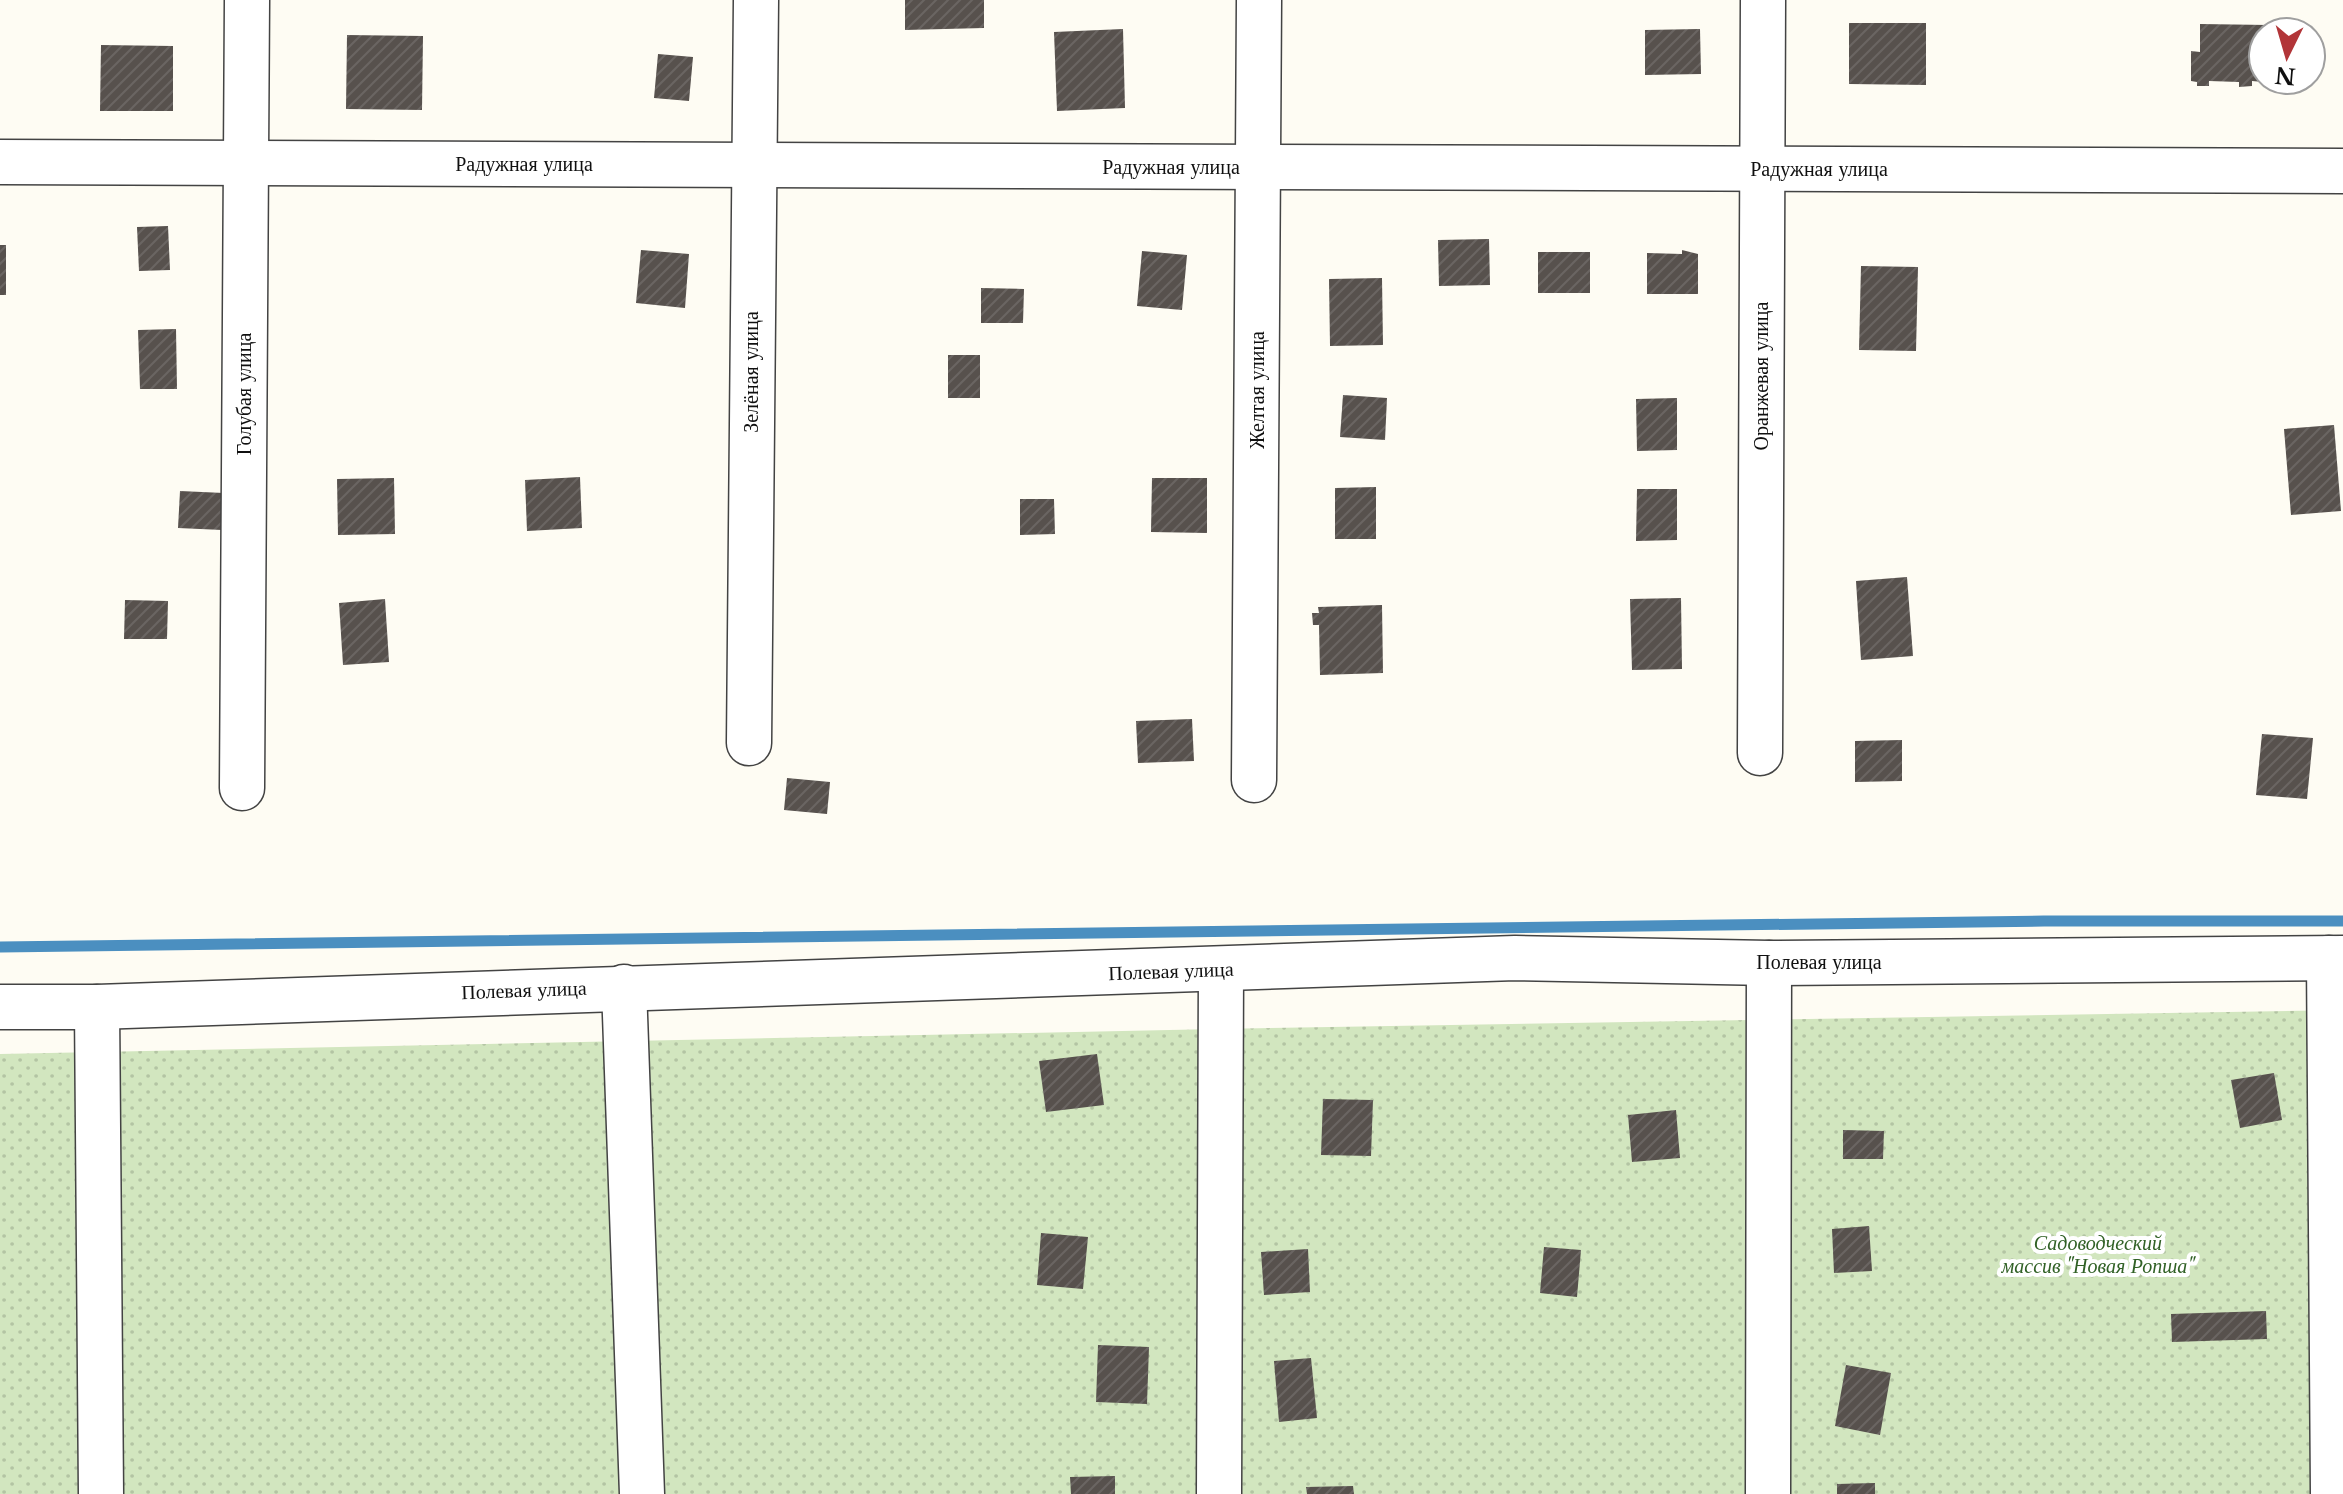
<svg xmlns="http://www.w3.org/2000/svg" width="2343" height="1494" viewBox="0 0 2343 1494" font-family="'Libre Baskerville',serif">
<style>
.green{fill:url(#green-dots)}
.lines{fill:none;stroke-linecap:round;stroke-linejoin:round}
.stream{stroke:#4b8fc0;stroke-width:11}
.building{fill:url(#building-hatch)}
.street-casing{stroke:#434343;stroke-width:47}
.street{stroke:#fff;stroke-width:44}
.labels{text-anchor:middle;stroke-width:8;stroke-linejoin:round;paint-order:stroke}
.street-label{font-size:20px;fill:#101010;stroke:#fff}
.park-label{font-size:20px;font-style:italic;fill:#316126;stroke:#fff}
</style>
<defs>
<pattern id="green-dots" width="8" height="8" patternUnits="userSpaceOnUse" patternTransform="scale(2)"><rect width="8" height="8" fill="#d2e6bf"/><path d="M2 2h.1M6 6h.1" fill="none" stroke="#b3c4a3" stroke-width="1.8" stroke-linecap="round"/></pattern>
<pattern id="building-hatch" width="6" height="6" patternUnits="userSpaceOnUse" patternTransform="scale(2)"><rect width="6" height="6" fill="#57514d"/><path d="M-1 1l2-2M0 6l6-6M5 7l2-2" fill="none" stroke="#6a6562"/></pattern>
</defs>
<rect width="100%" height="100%" fill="#fefcf3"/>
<path class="green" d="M2343,1010V1494H0V1054L1217,1029Z"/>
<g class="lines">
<path class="stream" d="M0,947L2044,921H2343"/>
</g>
<g class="building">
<path d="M905,0H984V28L905,30Z"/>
<path d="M1849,23H1926V85L1849,84Z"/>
<path d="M2200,24L2268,25V32H2263V82L2252,81V86L2239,87V82L2209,81V86H2197V82L2191,81V51L2200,52Z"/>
<path d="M1123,29L1125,108L1057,111L1054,32Z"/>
<path d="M1700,29L1701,74L1645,75V30Z"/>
<path d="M347,35L423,36L422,110L346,109Z"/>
<path d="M101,45L173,46V111H100Z"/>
<path d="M658,54L693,57L689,101L654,98Z"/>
<path d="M168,226L170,270L139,271L137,227Z"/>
<path d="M1489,239L1490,285L1439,286L1438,240Z"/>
<rect x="0" y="245" width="6" height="50"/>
<path d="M641,250L689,254L685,308L636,303Z"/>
<path d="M1682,250L1698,254V294H1647V253L1682,254Z"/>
<path d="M1142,251L1187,255L1182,310L1137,306Z"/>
<rect x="1538" y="252" width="52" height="41"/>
<path d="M1861,266L1918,267L1916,351L1859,350Z"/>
<path d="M1382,278L1383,345L1330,346L1329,279Z"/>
<path d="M981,288L1024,289L1023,323H981Z"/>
<path d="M176,329L177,389H140L138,330Z"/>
<rect x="948" y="355" width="32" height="43"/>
<path d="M1343,395L1387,398L1385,440L1340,437Z"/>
<path d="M1677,398V450L1637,451L1636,399Z"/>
<path d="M2334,425L2341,511L2291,515L2284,429Z"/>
<path d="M580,477L582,528L527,531L525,480Z"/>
<path d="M394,478L395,534L338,535L337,479Z"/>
<path d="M1152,478H1207V533L1151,532Z"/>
<path d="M1376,487V539H1335V488Z"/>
<path d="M1637,489H1677V540L1636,541Z"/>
<path d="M180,491L224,493L222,530L178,528Z"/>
<path d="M1020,499H1054L1055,534L1020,535Z"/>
<path d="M1907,577L1913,656L1861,660L1856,581Z"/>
<path d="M1681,598L1682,669L1632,670L1630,599Z"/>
<path d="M385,599L389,662L343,665L339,603Z"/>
<path d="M125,600L168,601L167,639H124Z"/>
<path d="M1382,605L1383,673L1320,675L1319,625H1313L1312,613H1319L1318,607Z"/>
<path d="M1192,719L1194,761L1138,763L1136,721Z"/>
<path d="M2262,734L2313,738L2307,799L2256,795Z"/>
<path d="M1902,740V781L1855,782V741Z"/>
<path d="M787,778L830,782L827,814L784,810Z"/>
<path d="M1097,1054L1104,1105L1046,1112L1039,1061Z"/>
<path d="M2274,1073L2282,1120L2240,1128L2231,1080Z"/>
<path d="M1323,1099L1373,1100L1371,1156L1321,1155Z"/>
<path d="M1676,1110L1680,1158L1632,1162L1628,1115Z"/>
<path d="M1843,1130L1884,1131L1883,1159H1843Z"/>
<path d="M1869,1226L1872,1271L1834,1273L1832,1229Z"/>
<path d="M1041,1233L1088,1237L1083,1289L1037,1285Z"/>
<path d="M1544,1247L1581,1250L1577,1297L1540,1293Z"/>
<path d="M1308,1249L1310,1292L1264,1295L1261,1252Z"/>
<path d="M2266,1311L2267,1339L2172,1342L2171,1314Z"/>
<path d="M1098,1345L1149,1347L1147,1404L1096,1402Z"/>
<path d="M1311,1358L1317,1418L1279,1422L1274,1361Z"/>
<path d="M1846,1365L1891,1373L1880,1435L1835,1426Z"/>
<path d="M1115,1476V1494H1071L1070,1477Z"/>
<path d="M1875,1483V1494H1837V1484Z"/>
<path d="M1353,1486L1354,1494H1307L1306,1487Z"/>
</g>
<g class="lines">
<defs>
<g id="street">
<path d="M0,162L2343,171"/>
<path d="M749,743L756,0"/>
<path d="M1760,753L1763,0"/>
<path d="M1254,780L1259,0"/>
<path d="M242,788L247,0"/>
<path d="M2329,958L2333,1494"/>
<path d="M624,987L642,1494"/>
<path d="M0,1007H97L1515,958L1769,963L2343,958"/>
<path d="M97,1007L101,1494"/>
<path d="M1219,1494L1221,969"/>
<path d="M1768,1494L1769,963"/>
</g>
</defs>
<use href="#street" class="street-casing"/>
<use href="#street" class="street"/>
</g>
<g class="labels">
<g class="street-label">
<text x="524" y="171">Радужная улица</text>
<text x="1171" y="174">Радужная улица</text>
<text x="1819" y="176">Радужная улица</text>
<text transform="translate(751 372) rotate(-90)" y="7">Зелёная улица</text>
<text transform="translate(1761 376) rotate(-90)" y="7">Оранжевая улица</text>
<text transform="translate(1257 390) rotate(-90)" y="7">Желтая улица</text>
<text transform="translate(244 394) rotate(-90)" y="7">Голубая улица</text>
<text x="1819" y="969">Полевая улица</text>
<text transform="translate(1171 971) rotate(-2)" y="7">Полевая улица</text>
<text transform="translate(524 990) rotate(-2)" y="7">Полевая улица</text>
</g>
<g class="park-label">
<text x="2098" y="1250">Садоводческий<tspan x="2098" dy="23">массив "Новая Ропша"</tspan></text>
</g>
</g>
<g transform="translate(2287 56) rotate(185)"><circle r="38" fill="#ffffff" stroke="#9f9f9f" stroke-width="2"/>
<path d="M0-6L14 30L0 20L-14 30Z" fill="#b23538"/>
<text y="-12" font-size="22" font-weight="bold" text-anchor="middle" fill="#101010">N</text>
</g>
</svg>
